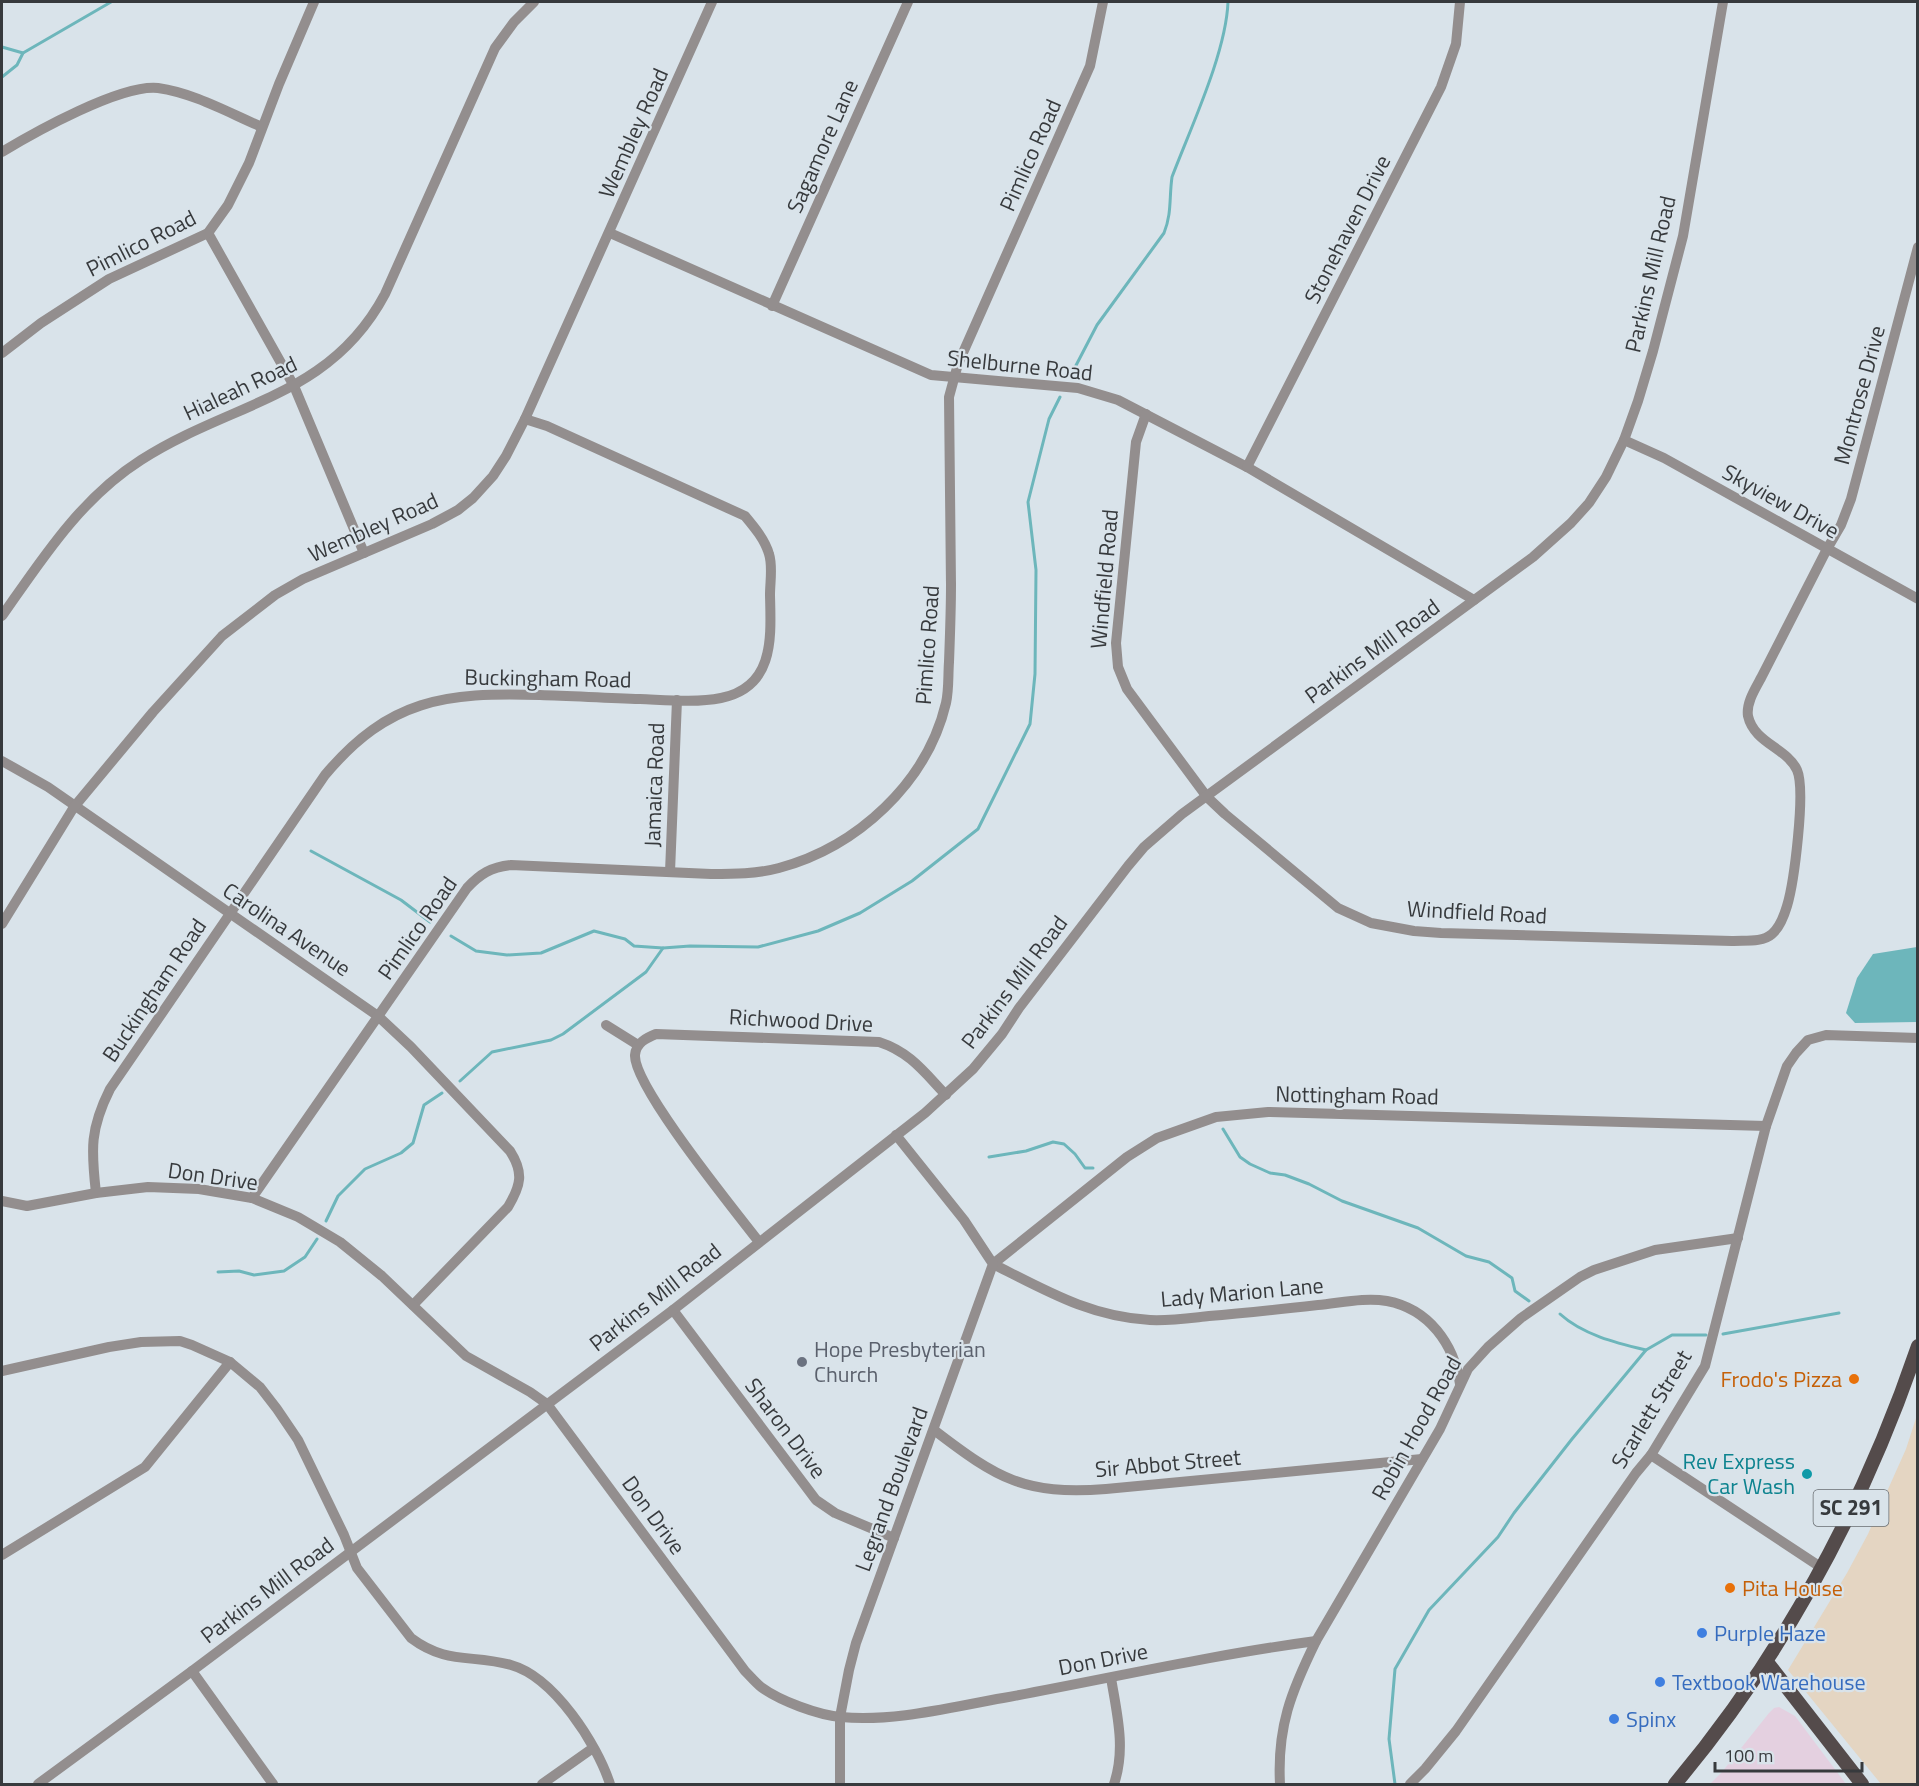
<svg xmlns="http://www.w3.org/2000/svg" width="1919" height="1786" viewBox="0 0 1919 1786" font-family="'Titillium Web',sans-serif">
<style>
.commercial{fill:#e4d0e0}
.education{fill:#e4d5c2}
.water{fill:#6db6bb}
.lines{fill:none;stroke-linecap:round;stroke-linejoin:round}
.stream{stroke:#6db6bb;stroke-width:3}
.minor{stroke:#938e8e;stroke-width:10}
.major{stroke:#544b4b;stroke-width:14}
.worship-dot{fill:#6b7280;stroke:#d9e3ea;stroke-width:2}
.food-dot{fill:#e8710a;stroke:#d9e3ea;stroke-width:2}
.culture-dot{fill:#0f9aa8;stroke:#d9e3ea;stroke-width:2}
.shop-dot{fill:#3f7fe0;stroke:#d9e3ea;stroke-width:2}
.labels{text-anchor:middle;stroke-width:4.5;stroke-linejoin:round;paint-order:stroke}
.shield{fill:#d9e3ea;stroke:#686d71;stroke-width:1.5}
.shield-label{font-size:21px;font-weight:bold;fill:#373a3d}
.street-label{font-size:22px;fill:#373a3d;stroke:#d9e3ea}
.worship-label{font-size:22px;fill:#5b616d;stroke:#d9e3ea;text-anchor:start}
.food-label{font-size:22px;fill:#c56008;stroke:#d9e3ea;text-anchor:end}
.culture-label{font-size:22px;fill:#0d838f;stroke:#d9e3ea;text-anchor:end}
.shop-label{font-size:22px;fill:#366cbe;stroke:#d9e3ea;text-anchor:start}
</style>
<rect width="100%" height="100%" fill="#d9e3ea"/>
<path class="commercial" d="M1779,1707L1795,1716L1846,1784H1710L1722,1772L1769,1713L1774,1708Z"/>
<path class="education" d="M1917,1415V1784H1881L1788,1670L1847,1573L1868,1534L1906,1449Z"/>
<path class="water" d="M1917,947V1022L1855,1023L1846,1013L1857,978L1873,954Z"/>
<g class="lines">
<g class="stream">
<path d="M2,47L23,53"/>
<path d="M2,77L17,65L23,53L111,2"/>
<path d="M1071,375L1097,325L1164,233C1172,213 1169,198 1172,177C1191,127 1226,53 1228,2"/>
<path d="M311,851L401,900L430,922"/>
<path d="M451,936L476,951L507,955L541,953L594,931L625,939L634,946L663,948L690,946L758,947L818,931L860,913L912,881L978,829L1030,724L1035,674L1036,570L1028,502L1049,419L1060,397"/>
<path d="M460,1081L492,1052L551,1040L563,1034L646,972L663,948"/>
<path d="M1223,1129L1240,1157L1250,1164L1270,1173L1285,1175L1309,1184L1342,1201L1418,1228L1466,1256L1489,1262L1512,1278L1515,1291L1529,1301"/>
<path d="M989,1157L1026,1151L1053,1142L1064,1144L1075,1154L1085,1168H1093"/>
<path d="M326,1221L338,1196L365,1169L401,1153L413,1143L424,1105L442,1093"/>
<path d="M218,1272L239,1271L254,1275L284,1271L305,1257L317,1239"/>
<path d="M1560,1314C1583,1335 1617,1343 1646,1350"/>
<path d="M1723,1334L1839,1313"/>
<path d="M1395,1784L1389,1739L1395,1669L1429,1610L1498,1537L1514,1513L1572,1439L1646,1350L1672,1335H1706"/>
</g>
<g class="minor">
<path d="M2,152C35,132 121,84 158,88C194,93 229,113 262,127"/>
<path d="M208,233L294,386L364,553"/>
<path d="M610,233L931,375L1078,388L1118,400L1247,467L1474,600"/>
<path d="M772,306L908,2"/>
<path d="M2,353L41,323L109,279L208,233L228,205L249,163L279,84L314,2"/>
<path d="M1146,414L1136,442L1116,643L1118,667L1127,689L1207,797L1225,814L1338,908L1371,923L1414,931L1441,933L1732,941C1744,940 1762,943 1772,934C1779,928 1784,916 1787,906C1794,883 1806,790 1797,770C1787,748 1754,743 1748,716C1746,703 1755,689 1761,678L1827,549L1841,525L1851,499L1918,247"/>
<path d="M1624,440L1664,458L1918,599"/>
<path d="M1247,467L1441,87L1456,44L1460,2"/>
<path d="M2,616C42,559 80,499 141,460C231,402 330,398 385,294L495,48L514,22L534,2"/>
<path d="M2,761L48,787L378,1016L411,1047L510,1151C524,1173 521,1185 508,1207L413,1305"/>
<path d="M670,872L677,700"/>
<path d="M2,924L74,807L153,712L222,636L275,595L303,579L432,524L458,510L473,498L493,476L506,456L525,419L712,2"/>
<path d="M606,1025L638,1045"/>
<path d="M96,1193C91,1149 90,1129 110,1089L325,775C389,699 445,692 540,695C573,696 606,698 640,699C666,700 696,703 721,698C775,687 771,637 770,595C770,582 773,566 769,554C765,540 755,528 745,516L547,426L525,419"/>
<path d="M252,1198L467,888C480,874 491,867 511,865L711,874C733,874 757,874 779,868C857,847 927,783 946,703C949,690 948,675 949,662C950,636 951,610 951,584C950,522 950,460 949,397L958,364L1090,66L1103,2"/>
<path d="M2,1201L27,1206L96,1193L148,1187L199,1189L252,1198L298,1217L340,1242L382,1276L466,1356L530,1392L547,1404L745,1671C750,1676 755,1682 761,1687C780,1701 818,1715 841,1717C895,1722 951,1707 1003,1698C1107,1679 1211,1655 1316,1641"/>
<path d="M759,1242C736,1212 633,1086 635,1055C636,1043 646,1038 656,1034L879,1042C910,1052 924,1072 946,1095"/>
<path d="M673,1310L816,1500L835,1513L894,1538"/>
<path d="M2,1371L109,1347L141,1342L180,1341L192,1345L230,1362L260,1387L277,1409L298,1440L344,1535L357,1568L411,1638C447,1665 472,1654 511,1665C554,1677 597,1744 610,1784"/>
<path d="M1460,1384C1454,1344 1429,1309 1387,1301C1365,1297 1340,1303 1318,1305C1282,1309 1246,1313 1209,1316C1190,1318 1170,1321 1150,1320C1090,1317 1045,1290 993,1264L1127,1157L1157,1138L1216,1117L1268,1112L1766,1126"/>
<path d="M934,1430C998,1479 1024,1495 1106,1489L1422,1459"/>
<path d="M1651,1455L1822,1568"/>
<path d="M2,1555L145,1467L230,1362"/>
<path d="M192,1671L273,1784"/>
<path d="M1111,1678C1117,1714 1126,1749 1114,1784"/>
<path d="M38,1784L192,1671L673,1310L925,1113L973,1069L1002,1034L1019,1008L1128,866L1144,847L1182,814L1533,557L1571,523L1589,503L1606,477L1624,440L1638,401L1653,351L1683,236L1723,2"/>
<path d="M542,1784L593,1748"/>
<path d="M840,1784V1717L849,1670L856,1643L993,1264L964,1220L896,1135"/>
<path d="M1280,1784C1277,1727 1291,1692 1316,1641L1440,1429L1468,1369L1488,1347L1521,1318L1580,1277L1594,1270L1655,1250L1738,1238"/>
<path d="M1410,1784L1425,1769L1456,1731L1636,1473L1651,1455L1705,1366L1766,1126L1787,1066L1796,1053L1808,1040L1826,1035L1918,1038"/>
</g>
<g class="major">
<path d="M1767,1662L1862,1784"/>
<path d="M1675,1784C1783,1655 1864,1505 1918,1346"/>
</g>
</g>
<circle class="worship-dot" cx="802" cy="1362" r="6"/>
<g class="food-dot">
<circle cx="1854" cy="1379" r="6"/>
<circle cx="1730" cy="1588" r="6"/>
</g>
<circle class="culture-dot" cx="1807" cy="1474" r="6"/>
<g class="shop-dot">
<circle cx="1702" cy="1633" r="6"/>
<circle cx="1660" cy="1682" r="6"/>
<circle cx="1614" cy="1719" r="6"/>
</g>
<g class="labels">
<rect class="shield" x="1813.5" y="1490" width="75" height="36" rx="4.5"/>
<g class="shield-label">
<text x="1851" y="1515">SC 291</text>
</g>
<g class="street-label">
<text transform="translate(633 133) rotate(-66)" y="8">Wembley Road</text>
<text transform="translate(822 146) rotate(-66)" y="8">Sagamore Lane</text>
<text transform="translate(1030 155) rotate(-66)" y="8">Pimlico Road</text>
<text transform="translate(1347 229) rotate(-63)" y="8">Stonehaven Drive</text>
<text transform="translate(141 243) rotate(-27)" y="8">Pimlico Road</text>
<text transform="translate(1650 274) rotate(-77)" y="8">Parkins Mill Road</text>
<text transform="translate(1020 365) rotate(6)" y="8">Shelburne Road</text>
<text transform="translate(240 388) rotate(-25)" y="8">Hialeah Road</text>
<text transform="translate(1859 395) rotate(-75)" y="8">Montrose Drive</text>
<text transform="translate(1781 501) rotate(29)" y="8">Skyview Drive</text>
<text transform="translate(373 527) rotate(-24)" y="8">Wembley Road</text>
<text transform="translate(1104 579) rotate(-85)" y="8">Windfield Road</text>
<text transform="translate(927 645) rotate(-86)" y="8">Pimlico Road</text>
<text transform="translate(1372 651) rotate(-36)" y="8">Parkins Mill Road</text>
<text transform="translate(548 678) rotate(1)" y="8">Buckingham Road</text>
<text transform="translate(654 785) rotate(-88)" y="8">Jamaica Road</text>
<text transform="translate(1477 912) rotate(3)" y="8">Windfield Road</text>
<text transform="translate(417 928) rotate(-55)" y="8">Pimlico Road</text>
<text transform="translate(287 929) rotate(34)" y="8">Carolina Avenue</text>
<text transform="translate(1014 982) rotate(-53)" y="8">Parkins Mill Road</text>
<text transform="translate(154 990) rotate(-56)" y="8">Buckingham Road</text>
<text transform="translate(801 1020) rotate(3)" y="8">Richwood Drive</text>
<text transform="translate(1357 1095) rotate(1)" y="8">Nottingham Road</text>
<text transform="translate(213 1176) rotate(8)" y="8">Don Drive</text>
<text transform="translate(1242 1292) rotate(-5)" y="8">Lady Marion Lane</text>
<text transform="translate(655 1297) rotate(-38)" y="8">Parkins Mill Road</text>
<text transform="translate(1651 1409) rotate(-59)" y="8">Scarlett Street</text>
<text transform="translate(786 1428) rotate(53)" y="8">Sharon Drive</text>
<text transform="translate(1416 1428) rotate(-61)" y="8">Robin Hood Road</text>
<text transform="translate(1168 1463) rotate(-5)" y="8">Sir Abbot Street</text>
<text transform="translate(891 1489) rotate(-70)" y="8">Legrand Boulevard</text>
<text transform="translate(654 1515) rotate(54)" y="8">Don Drive</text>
<text transform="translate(267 1590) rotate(-37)" y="8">Parkins Mill Road</text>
<text transform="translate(1103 1659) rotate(-11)" y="8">Don Drive</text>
</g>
<g class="worship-label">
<text x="814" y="1357">Hope Presbyterian<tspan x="814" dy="25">Church</tspan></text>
</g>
<g class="food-label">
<text x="1842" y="1387">Frodo's Pizza</text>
<text x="1742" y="1596" text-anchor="start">Pita House</text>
</g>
<g class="culture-label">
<text x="1795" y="1469">Rev Express<tspan x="1795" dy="25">Car Wash</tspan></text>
</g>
<g class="shop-label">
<text x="1714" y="1641">Purple Haze</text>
<text x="1672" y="1690">Textbook Warehouse</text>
<text x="1626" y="1727">Spinx</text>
</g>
</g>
<rect width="1919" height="1786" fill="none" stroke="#373a3d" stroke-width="6"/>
<path d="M1715 1762v9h147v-9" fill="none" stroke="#373a3d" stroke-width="3"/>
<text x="1724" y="1762" font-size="18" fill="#373a3d" stroke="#d9e3ea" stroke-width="4.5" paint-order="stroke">100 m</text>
</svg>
